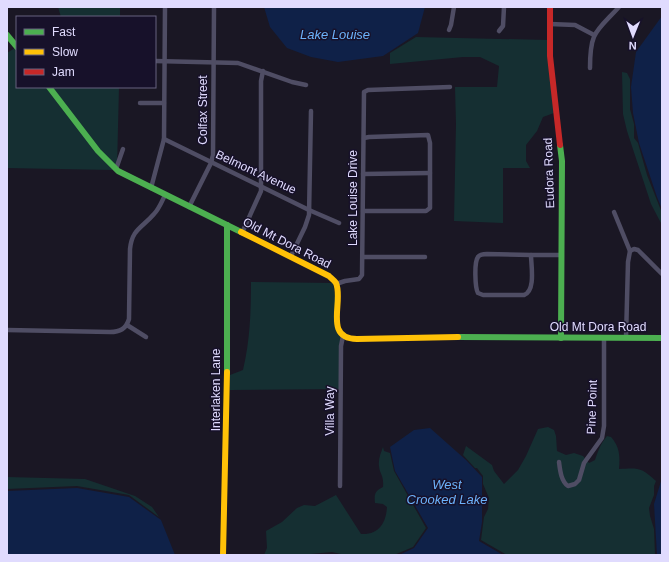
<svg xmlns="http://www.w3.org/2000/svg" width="669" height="562" viewBox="0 0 669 562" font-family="Arial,sans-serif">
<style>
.green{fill:#152f32}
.water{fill:#0f2148}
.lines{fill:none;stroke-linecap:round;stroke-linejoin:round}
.street{stroke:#4f4d64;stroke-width:4.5}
.fast{stroke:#4caf50;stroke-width:6}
.slow{stroke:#ffc107;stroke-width:6}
.jam{stroke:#c62828;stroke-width:6}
.labels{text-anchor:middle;stroke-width:3;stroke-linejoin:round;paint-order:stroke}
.street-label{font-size:12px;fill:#e0dbfe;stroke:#17112a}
.water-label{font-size:13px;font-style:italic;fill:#6cb2fb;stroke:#17112a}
</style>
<rect width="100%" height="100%" fill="#1a1724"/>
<g class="green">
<path d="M58,7H120V17H61Z"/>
<path d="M416,37L548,40L554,113L543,117L537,131L526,145V161L530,168H503V223L454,221L456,124L455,87H497L499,66L480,57H463L390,64V53Z"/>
<path d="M15,48L17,50V87H47L113,170L7,168V53Z"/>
<path d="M622,72L627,73L630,79V109L634,124V138L638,143L647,175L662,213V225L651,204L627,131L623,114Z"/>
<path d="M52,87H119L117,168C94,147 71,112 52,87Z"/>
<path d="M251,282L333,283L341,337L342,389L230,390V375L243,370C250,341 251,312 251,282Z"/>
<path d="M548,427L554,430L556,436L557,451L566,455L574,453L583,456L589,463L595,460C598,451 601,443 607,436L611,437C620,447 620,457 619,469C638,468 641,467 656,481L654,486V495L649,508L650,516L654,529L655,555H507L481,540L484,517L488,509L489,498L483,484V476L477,468H475L463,455L466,446L492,465L494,471L504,484L518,470L526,456L538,429Z"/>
<path d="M383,447L384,451L390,453L394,471L426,528L413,547L394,555H345L332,552L300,555H264L267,548L266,531L282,522L297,508L304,505L315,506L336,495L361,534C379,535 386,523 387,507L383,504L375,503C374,494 375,491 383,487C384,475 380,475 379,466C378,459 381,453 383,447Z"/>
<path d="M7,477L85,479L135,496L152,507L159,517L129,495L77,486L7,489Z"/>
</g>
<g class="water">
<path d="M264,7H425L418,33L383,56L338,62L311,57L287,48L270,27Z"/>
<path d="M662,16V209L657,197L639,143L633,113L631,87L636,52Z"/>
<path d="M430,428L466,460L482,477V522L479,541L503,555H399L414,548L428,528L395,471L390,447L414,430Z"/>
<path d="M662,478V555H657L654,504Z"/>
<path d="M77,488L129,497L161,520L175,555H7V491Z"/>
</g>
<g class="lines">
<g class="street">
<path d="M550,24L575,25L594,35"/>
<path d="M449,30L451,25L454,7"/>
<path d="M499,31L503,26L504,7"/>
<path d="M155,61L238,63L292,82L306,85"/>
<path d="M590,68C590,31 596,32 619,7"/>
<path d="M140,103H164"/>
<path d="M164,139L309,210L339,223"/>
<path d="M116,169L123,149"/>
<path d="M363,174L430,173"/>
<path d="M151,188L164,139L165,7"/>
<path d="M189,207L211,163L213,155L214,7"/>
<path d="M363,211H426L430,208V143L428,135L369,137L364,138"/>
<path d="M614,212L630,251"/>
<path d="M242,233L261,191V81L263,71"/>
<path d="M487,254L531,255C531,265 536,291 524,295H483L478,293C475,288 474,262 478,257C480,254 484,254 487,254Z"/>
<path d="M531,255H561"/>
<path d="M291,256L305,227L309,215L311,111"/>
<path d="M363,257H425"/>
<path d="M336,284L345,281L359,279L362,275L364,92L368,90L450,87"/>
<path d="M127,325L146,337"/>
<path d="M7,330L110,332C120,332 126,329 129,319L130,249C132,229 142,228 154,214C159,209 162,201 165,195"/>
<path d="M626,338L628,262L630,251L634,249L638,250L662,274"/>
<path d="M559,462C560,470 561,481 568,486L575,484L579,480L584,463L602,438L604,426V338"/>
<path d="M340,486L341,346L343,336"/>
</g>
<g class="fast">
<path d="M7,35L17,47"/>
<path d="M49,87L98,151L118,171L241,232"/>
<path d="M560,145L562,161L561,338"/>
<path d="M458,337L662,338"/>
<path d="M227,372V225"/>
</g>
<g class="slow">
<path d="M241,232L329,276C331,278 334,280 336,283C344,301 323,339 357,339L458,337"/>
<path d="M223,555L227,372"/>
</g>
<path class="jam" d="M550,7V56L560,145"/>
</g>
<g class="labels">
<g class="street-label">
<text transform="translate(203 110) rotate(-90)" y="4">Colfax Street</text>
<text transform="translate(256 172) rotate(25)" y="4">Belmont Avenue</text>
<text transform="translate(549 173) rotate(-92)" y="4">Eudora Road</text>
<text transform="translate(353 198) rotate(-90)" y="4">Lake Louise Drive</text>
<text transform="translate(287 243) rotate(27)" y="4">Old Mt Dora Road</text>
<text x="598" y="331">Old Mt Dora Road</text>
<text transform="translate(216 390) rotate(-90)" y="4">Interlaken Lane</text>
<text transform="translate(592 407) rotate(-88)" y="4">Pine Point</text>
<text transform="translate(330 411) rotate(-90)" y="4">Villa Way</text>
</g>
<g class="water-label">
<text x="335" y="39">Lake Louise</text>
<text x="447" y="489">West<tspan x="447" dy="15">Crooked Lake</tspan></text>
</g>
</g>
<rect width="669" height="562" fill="none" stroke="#e0dbfe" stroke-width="16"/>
<rect x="16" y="16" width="140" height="72" fill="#17112a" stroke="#67627f"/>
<rect x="24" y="29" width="20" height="6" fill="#4caf50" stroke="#67627f"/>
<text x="52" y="36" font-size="12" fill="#e0dbfe">Fast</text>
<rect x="24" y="49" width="20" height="6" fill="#ffc107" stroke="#67627f"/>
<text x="52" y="56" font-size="12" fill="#e0dbfe">Slow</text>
<rect x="24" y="69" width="20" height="6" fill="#c62828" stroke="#67627f"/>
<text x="52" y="76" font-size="12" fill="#e0dbfe">Jam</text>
<g transform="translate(633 36) rotate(181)" stroke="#17112a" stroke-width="3" paint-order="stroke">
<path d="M0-3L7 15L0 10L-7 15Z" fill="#e0dbfe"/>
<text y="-6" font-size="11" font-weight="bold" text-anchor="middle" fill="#e0dbfe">N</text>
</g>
</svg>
